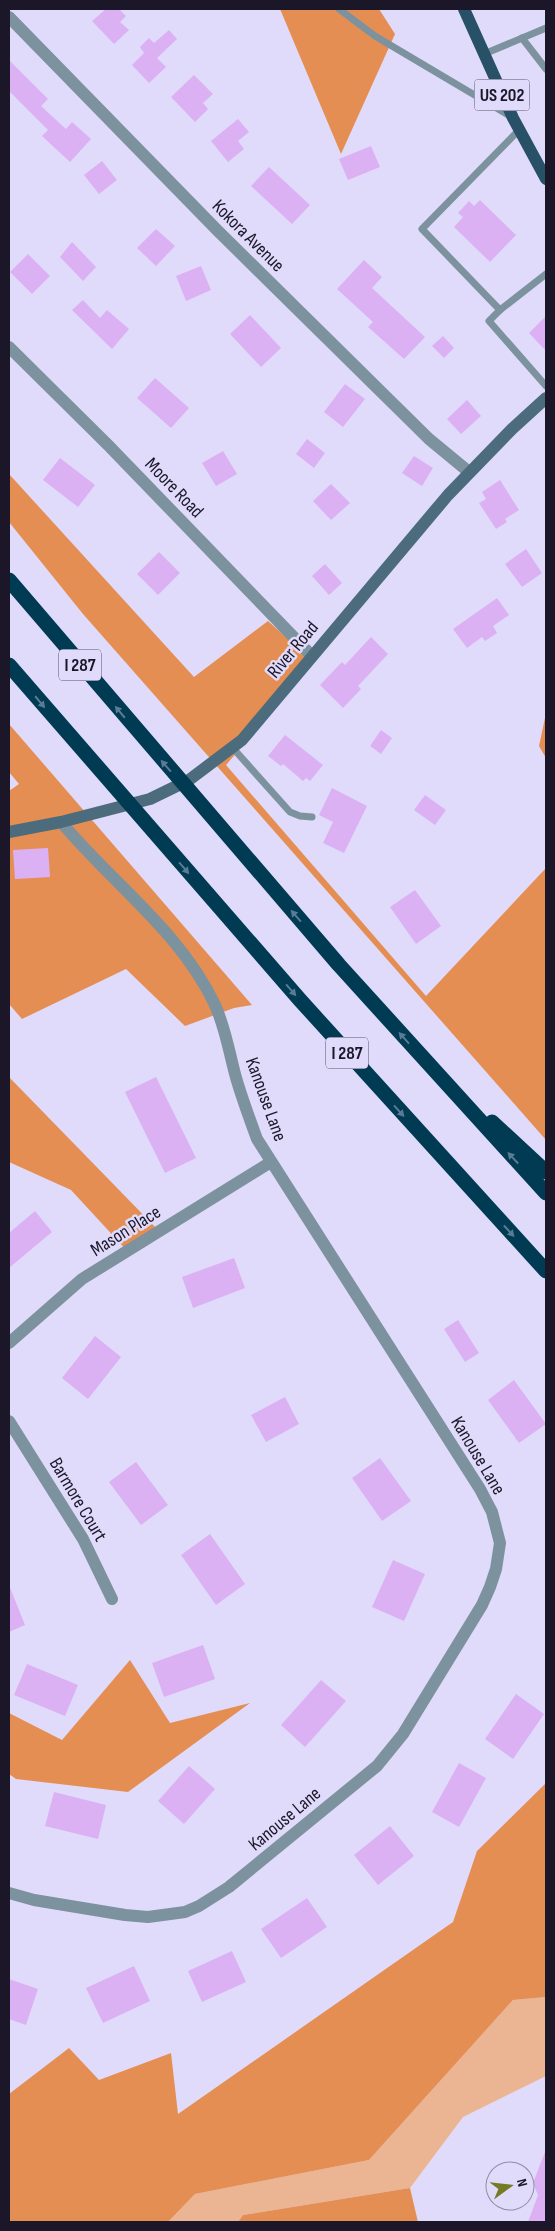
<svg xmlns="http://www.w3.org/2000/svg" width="555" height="2231" viewBox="0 0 555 2231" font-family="'Sofia Sans Condensed',sans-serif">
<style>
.green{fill:#ebb593}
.forest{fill:#e58e54}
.building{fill:#dcb1f4}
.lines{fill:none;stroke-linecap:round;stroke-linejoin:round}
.lane{stroke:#7c929e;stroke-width:7}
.street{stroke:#7c929e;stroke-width:12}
.secondary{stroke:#4c6c7e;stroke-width:12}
.primary{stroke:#285167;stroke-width:12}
.highway{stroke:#003b53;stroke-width:15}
.oneway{fill:#5a7b96}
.labels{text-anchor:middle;stroke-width:5;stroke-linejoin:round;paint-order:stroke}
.shield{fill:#e0dbfa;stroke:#565268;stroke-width:1}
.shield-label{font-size:18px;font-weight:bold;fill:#1b1729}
.street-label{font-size:19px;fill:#1b1729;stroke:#e0dbfa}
</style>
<rect width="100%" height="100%" fill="#e0dbfa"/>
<path class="green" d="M546,1997V2076L463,2117L410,2188L243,2215L238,2222H168L195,2194L369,2160L513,2000Z"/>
<g class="forest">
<path d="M280,9H379L395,34L341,154Z"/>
<path d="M9,474L194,677L268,621L314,662L226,765L426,996L546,868V1140L83,614L9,522Z"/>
<path d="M546,713V758L539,746Z"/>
<path d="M9,724L252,1005L234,1008L185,1026L126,969L22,1019L9,1004V791L19,784L9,772Z"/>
<path d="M9,1077L159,1231L130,1254L71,1190L9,1162Z"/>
<path d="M130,1660L170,1723L250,1703L128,1792L16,1779L9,1774V1713L62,1740Z"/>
<path d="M546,1783V1997L513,2000L369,2160L195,2194L168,2222H9V2094L69,2048L99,2080L171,2053L178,2114L453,1922L477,1851Z"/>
<path d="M410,2188L418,2222H238L243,2215Z"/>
</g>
<g class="building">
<path d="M106,9H119L126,16L120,22L129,30L114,44L92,21Z"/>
<path d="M169,30L177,39L157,58L166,67L149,83L132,65L144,53L140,47L149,38L154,43Z"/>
<path d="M9,60L48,99L41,106L66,129L72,122L91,139L70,162L42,136L48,130L9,91Z"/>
<path d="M194,75L213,94L203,103L208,109L195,122L171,97Z"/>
<path d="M238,119L249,132L238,141L244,149L228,162L211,141Z"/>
<path d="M371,146L380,167L348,180L339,159Z"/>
<path d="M102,161L117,180L99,194L84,175Z"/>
<path d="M269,167L310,205L292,224L251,186Z"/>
<path d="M480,200L516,235L490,262L454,227L463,217L458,213L469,201L474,206Z"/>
<path d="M156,229L175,246L156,266L137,248Z"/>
<path d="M72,242L96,267L83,281L60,257Z"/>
<path d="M28,254L50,276L32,294L10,272Z"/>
<path d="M364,260L382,277L372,288L425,337L404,359L368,327L373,322L337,289Z"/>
<path d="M201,266L211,290L186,301L176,276Z"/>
<path d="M83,300L100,318L107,310L129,329L112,349L72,310Z"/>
<path d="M250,315L281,348L261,367L230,334Z"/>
<path d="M546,316V351L529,333Z"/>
<path d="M443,336L454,348L444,358L432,346Z"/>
<path d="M155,378L189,408L171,428L137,398Z"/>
<path d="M345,384L365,399L343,427L324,412Z"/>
<path d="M467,400L481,416L461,434L447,419Z"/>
<path d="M307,439L325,453L314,468L296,454Z"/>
<path d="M223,451L237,474L216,486L202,463Z"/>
<path d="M414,456L433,468L422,486L402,473Z"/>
<path d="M60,458L95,485L78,507L43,480Z"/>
<path d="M500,480L519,510L505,519L507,522L496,529L479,503L486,499L482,492Z"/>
<path d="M331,484L350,503L331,520L313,501Z"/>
<path d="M526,549L542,573L522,587L505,564Z"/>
<path d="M159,552L180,573L158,595L137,574Z"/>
<path d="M325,564L342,583L329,595L312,576Z"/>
<path d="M497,598L509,615L493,626L497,633L485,641L482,637L467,648L453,629Z"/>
<path d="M371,637L388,654L358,686L361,689L343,708L320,685L342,662L345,665Z"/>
<path d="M381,730L392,738L381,754L370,746Z"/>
<path d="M285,735L323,765L310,781L306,778L303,781L283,764L281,766L268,756Z"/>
<path d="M332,788L367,806L344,853L323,843L333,822L319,815Z"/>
<path d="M425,795L446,810L435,825L414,810Z"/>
<path d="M48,848L50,877L15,879L13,850Z"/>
<path d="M415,890L441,926L416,944L390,907Z"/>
<path d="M156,1077L196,1158L165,1173L125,1092Z"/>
<path d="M35,1211L52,1232L9,1268V1233Z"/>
<path d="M234,1258L245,1288L193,1308L182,1277Z"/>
<path d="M458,1320L479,1353L465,1362L444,1329Z"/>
<path d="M95,1336L121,1357L88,1399L62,1378Z"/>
<path d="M514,1380L546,1424L519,1443L488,1400Z"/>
<path d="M285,1397L299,1424L266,1442L251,1415Z"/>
<path d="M380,1458L411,1501L382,1521L352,1478Z"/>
<path d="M136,1462L168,1505L141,1525L109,1482Z"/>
<path d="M210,1534L245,1584L216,1605L181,1555Z"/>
<path d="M393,1560L425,1574L404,1621L372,1607Z"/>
<path d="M9,1585L25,1625L9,1632Z"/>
<path d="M203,1645L215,1679L164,1697L152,1663Z"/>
<path d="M27,1664L78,1685L65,1716L14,1695Z"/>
<path d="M321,1680L346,1701L305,1747L281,1725Z"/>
<path d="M516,1694L544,1714L513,1759L485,1739Z"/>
<path d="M459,1763L486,1778L459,1827L432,1812Z"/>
<path d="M189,1766L215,1789L184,1824L158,1801Z"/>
<path d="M54,1792L106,1805L98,1839L45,1826Z"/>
<path d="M390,1826L414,1856L378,1885L354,1855Z"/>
<path d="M307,1898L327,1927L281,1958L261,1929Z"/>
<path d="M232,1951L246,1982L202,2002L188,1971Z"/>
<path d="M134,1966L150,2001L103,2023L86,1988Z"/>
<path d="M9,1979L38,1989L26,2025L9,2019Z"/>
<path d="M545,2152L546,2222H528L538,2195L533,2183Z"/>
</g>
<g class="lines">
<g class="lane">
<path d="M339,9L375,36L510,116"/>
<path d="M522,38L546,69"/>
<path d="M484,54L546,28"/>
<path d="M519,130L422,229L500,310L546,274"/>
<path d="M500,310L489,321L546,386"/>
<path d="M232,747L290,812L300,816L312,817"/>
</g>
<g class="street">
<path d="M9,17L218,231L429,439L469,472"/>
<path d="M9,347L108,445L311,655"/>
<path d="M9,1343L82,1279L271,1162"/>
<path d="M9,1421L83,1539L112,1599"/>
<path d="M9,1893L34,1900L125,1915L148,1917L185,1912L199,1906L229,1887L377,1766L403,1734L482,1605L490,1587L496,1569L500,1543L492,1512L480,1489L257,1139C249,1117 241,1096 235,1074C229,1051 225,1027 215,1005C181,932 112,883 61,822"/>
</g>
<path class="secondary" d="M9,832L61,822L150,799L189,780L242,740L448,495L512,429L546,398"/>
<path class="primary" d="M464,9L513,118L546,179"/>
<g class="highway">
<path d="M9,580L339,965L546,1193"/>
<path d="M9,665L300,1000L546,1271"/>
<path d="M492,1122L546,1172"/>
</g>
</g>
<defs><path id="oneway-solid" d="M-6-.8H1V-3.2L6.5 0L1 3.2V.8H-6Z" transform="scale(1.25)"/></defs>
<g class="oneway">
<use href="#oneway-solid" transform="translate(40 702) rotate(50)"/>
<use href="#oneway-solid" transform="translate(120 712) rotate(-130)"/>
<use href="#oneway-solid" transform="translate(166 766) rotate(-131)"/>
<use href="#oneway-solid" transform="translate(184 868) rotate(49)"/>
<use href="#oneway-solid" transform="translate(296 916) rotate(-131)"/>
<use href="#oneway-solid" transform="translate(291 990) rotate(49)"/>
<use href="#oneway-solid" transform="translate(404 1038) rotate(-132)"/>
<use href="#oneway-solid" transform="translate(399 1111) rotate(48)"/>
<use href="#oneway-solid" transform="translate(513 1158) rotate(-133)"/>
<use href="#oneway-solid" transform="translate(509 1231) rotate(47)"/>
</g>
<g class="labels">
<g class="shield">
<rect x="474.5" y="79.5" width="55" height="31" rx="4"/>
<rect x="59" y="649.5" width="42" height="31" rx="4"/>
<rect x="326" y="1037.5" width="42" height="31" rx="4"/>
</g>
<g class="shield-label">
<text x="502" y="101">US 202</text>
<text x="80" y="671">I 287</text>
<text x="347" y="1059">I 287</text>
</g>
<g class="street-label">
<text transform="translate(249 235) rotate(45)" y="7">Kokora Avenue</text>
<text transform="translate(175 487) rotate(46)" y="7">Moore Road</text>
<text transform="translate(292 649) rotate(-50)" y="7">River Road</text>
<text transform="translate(267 1099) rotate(70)" y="7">Kanouse Lane</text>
<text transform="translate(125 1230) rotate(-32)" y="7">Mason Place</text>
<text transform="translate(479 1455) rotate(59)" y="7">Kanouse Lane</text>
<text transform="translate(79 1499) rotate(59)" y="7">Barmore Court</text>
<text transform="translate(284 1818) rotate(-40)" y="7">Kanouse Lane</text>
</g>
</g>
<rect width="555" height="2231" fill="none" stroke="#1b1729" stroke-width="20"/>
<g transform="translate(510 2186) rotate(75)"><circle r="24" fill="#e0dbfa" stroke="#918da6"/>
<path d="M0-4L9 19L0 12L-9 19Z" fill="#757b25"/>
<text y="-8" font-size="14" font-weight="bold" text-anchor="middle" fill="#1b1729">N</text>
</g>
</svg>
